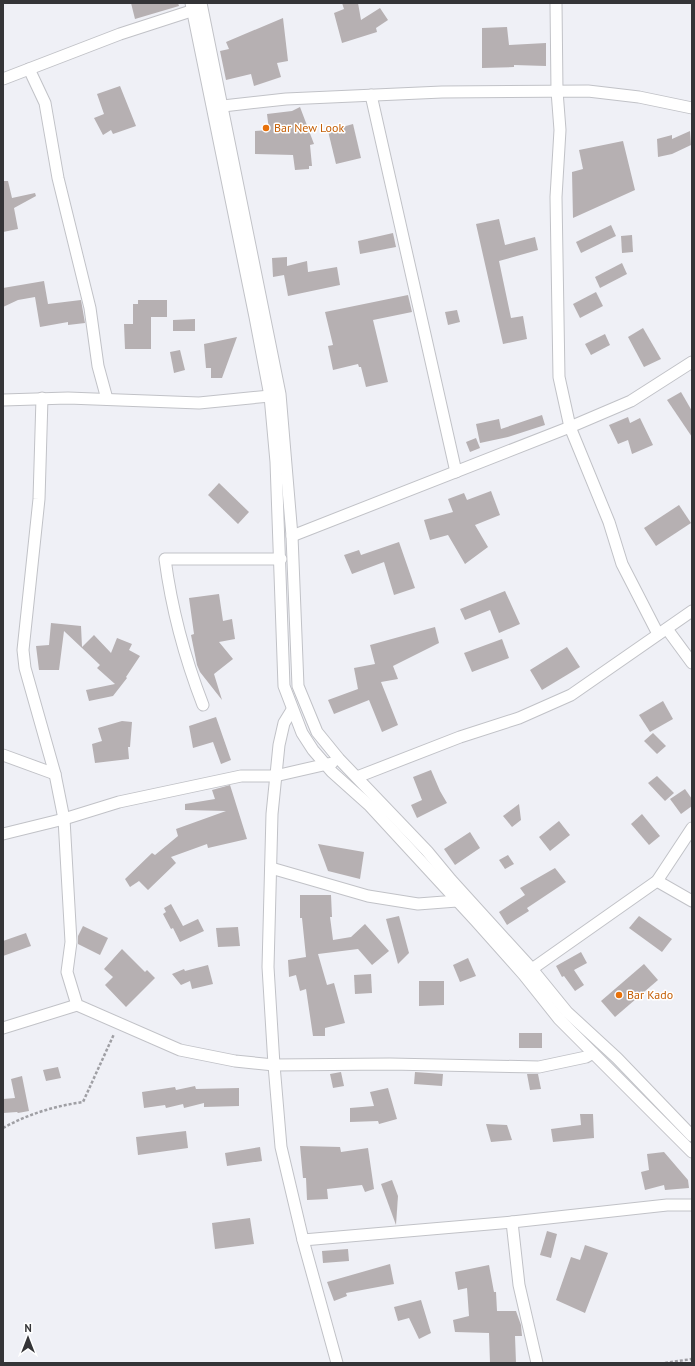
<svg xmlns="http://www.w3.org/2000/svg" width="695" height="1366" viewBox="0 0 695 1366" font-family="'PT Sans',sans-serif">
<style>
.building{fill:#b6b0b2}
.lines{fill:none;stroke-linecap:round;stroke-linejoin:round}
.minor-casing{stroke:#c1c2c7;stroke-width:13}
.path{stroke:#9f9fa4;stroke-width:2.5;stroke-dasharray:3 2;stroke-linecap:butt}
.minor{stroke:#fff;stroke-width:11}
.food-dot{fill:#e8710a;stroke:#fff;stroke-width:1.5}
.labels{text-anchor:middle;stroke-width:3;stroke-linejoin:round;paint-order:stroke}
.food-label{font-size:12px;fill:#c56008;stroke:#fff;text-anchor:start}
</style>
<rect width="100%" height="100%" fill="#eff0f6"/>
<g class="building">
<path d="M131,3H178L179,6L135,19Z"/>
<path d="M342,3H358L361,20L380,8L388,20L376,28L377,32L342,43L334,13L344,9Z"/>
<path d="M283,18L288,61L277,63L281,77L254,86L251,74L226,80L220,51L229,49L226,42Z"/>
<path d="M507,27L509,45L546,43V66L514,65V67L482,68V28Z"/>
<path d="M120,86L136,126L113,134L111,130L103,135L94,118L104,114L97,94Z"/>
<path d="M300,107L314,144L310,145L312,166H309V169L295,170L293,155L255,154V131L269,130L267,114L292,111Z"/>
<path d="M353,124L361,158L336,164L328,131Z"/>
<path d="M690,131L691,145L672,154L658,157L657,139L672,135V139Z"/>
<path d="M623,141L635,190L573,218L572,172L583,169L579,150Z"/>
<path d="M3,181H8L12,198L35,193L36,196L14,208L18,229L3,232Z"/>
<path d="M499,219L505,245L535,237L538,250L499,261L511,318L523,316L527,339L503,344L476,224Z"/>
<path d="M611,225L616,236L581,253L576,242Z"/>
<path d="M393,233L396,247L360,254L358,241Z"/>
<path d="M632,235L633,252L622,253L621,236Z"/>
<path d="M287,257V266L307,261L308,272L337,267L340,285L288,296L284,275L273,277L272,258Z"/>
<path d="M622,263L627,274L600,288L595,277Z"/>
<path d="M44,281L48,304L81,300L85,323L68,325V322L40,327L35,297L18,300L3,307V288Z"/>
<path d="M596,292L603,306L580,318L573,304Z"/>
<path d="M408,295L412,312L373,320L388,382L366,387L361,367H359L358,364L333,370L328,346L333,345L325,312Z"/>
<path d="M138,300H167V317H151V349H125L124,324H133V304H138Z"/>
<path d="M457,310L460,322L448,325L445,312Z"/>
<path d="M195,319V331H173V320Z"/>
<path d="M643,328L661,359L644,367L628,337Z"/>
<path d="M605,334L610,345L591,355L585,344Z"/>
<path d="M237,337L222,378H211V368H206L204,344Z"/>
<path d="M180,350L185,370L174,373L170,352Z"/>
<path d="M681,392L692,411V437L667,400Z"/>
<path d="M542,415L545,425L508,437L480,443L476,424L499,419L501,429Z"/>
<path d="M628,417L630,423L640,418L653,445L632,454L628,440L618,444L609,425Z"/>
<path d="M476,438L480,448L470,452L466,442Z"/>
<path d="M219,483L249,512L238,524L208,495Z"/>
<path d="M491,491L500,515L475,525L488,547L465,564L448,535L430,540L424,520L453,512L448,499L464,493L467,500Z"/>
<path d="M679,505L691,523L656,546L644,528Z"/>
<path d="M399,542L415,588L394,595L384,562L352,574L344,555L359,550L361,555Z"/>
<path d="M505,591L520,624L499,633L490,610L465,620L460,609Z"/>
<path d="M219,594L223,621L232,619L235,639L219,642L233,659L214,674L222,700L200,672L197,665L191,635L194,634L189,598Z"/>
<path d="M51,623L81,626L82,647L94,635L111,653L117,638L132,644L129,650L140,656L126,677L127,678L113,696L89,701L86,690L115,684L97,668L100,665L64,631L59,670H39L36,646L49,645Z"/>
<path d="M435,627L439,643L393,666L398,679L381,682L398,725L382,732L369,700L334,714L328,700L358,689L354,668L375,664L370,645Z"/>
<path d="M502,639L509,658L472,672L464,653Z"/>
<path d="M567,647L580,667L542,690L530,670Z"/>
<path d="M663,701L673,719L650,732L639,715Z"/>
<path d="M216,717L231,760L221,764L213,742L193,748L189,726Z"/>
<path d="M122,721L132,722L130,747H128L129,759L95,763L92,744L102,741L98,728Z"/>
<path d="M653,733L666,746L657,754L644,741Z"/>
<path d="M431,770L440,791L447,803L417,818L411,805L422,800L413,777Z"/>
<path d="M657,776L674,793L665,801L648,783Z"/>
<path d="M230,785L247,839L208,848L207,844L171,857L176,863L148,890L139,881L130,887L125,879L152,853L155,855L178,836L176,829L226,811L185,810V804L215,799L212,790Z"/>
<path d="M685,789L692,799V806L681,814L670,799Z"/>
<path d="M519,804L521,820L512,827L503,816Z"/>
<path d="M642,814L660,836L649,845L631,824Z"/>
<path d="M559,821L570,835L550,851L539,837Z"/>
<path d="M470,832L480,848L455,865L444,849Z"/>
<path d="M318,844L364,852L360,879L328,871Z"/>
<path d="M508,855L514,864L505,869L499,860Z"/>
<path d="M555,868L566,882L527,908L529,911L507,925L499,912L525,895L520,888Z"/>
<path d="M300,895H331L332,917H330L333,940L351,937L365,924L389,951L372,965L358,949L318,954L327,985L334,983L345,1023L325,1028V1036H313L306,989L300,991L296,975L289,977L288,960L306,957L302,918H300Z"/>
<path d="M171,904L183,926L198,919L204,931L180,942L173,928L171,929L163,914L166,912L164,908Z"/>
<path d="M399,916L409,953L398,964L386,919Z"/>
<path d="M639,916L672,939L662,952L629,928Z"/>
<path d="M83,926L108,938L100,955L78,944V936Z"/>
<path d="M238,927L240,946L218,947L216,928Z"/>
<path d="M26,933L31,946L3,956V941Z"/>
<path d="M122,949L145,972L147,970L155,978L126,1007L105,985L113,977L104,969Z"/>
<path d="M581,952L587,963L574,970L584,985L575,991L564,976L562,977L556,966Z"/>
<path d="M468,958L476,976L460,982L453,965Z"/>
<path d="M644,964L658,980L615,1017L601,1001Z"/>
<path d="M208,965L213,984L192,989L190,981L181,985L172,974L184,969L185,971Z"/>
<path d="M371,974L372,993L355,994L354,975Z"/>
<path d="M419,981H444V1005L419,1006Z"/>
<rect x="519" y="1033" width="23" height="15"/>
<path d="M58,1067L61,1078L46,1081L43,1070Z"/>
<path d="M341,1072L344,1086L333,1088L330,1074Z"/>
<path d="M415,1072L443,1074L442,1086L414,1084Z"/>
<path d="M527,1074H538L541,1089L530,1090Z"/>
<path d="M22,1076L29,1111L18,1113L17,1112L3,1113V1099L15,1098L11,1079Z"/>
<path d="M195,1086L196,1089L239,1088V1106L204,1107V1103L184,1108L183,1104L166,1108L165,1105L144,1108L142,1092L175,1087L176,1090Z"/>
<path d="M388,1088L397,1119L379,1124L378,1121L350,1122V1108L374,1106L370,1092Z"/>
<path d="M580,1114H593L594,1138L553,1142L551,1129L581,1125Z"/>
<path d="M486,1124L507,1125L512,1140L491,1142Z"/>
<path d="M186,1131L188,1148L138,1155L136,1137Z"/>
<path d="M300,1146L340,1147L341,1152L368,1148L374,1189L365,1192L362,1185L327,1189L328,1199L307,1200L306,1178H303Z"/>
<path d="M260,1147L262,1161L227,1166L225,1153Z"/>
<path d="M664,1152L688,1180L689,1188L665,1190L664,1185L645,1190L641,1172L649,1170L647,1154Z"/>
<path d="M392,1180L398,1196L396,1225L381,1184Z"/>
<path d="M250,1218L254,1244L215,1249L212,1223Z"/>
<path d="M547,1231L557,1234L551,1258L540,1255Z"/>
<path d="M585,1245L608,1253L585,1313L556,1300L571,1257L580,1260Z"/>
<path d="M348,1249L349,1261L323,1263L322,1251Z"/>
<path d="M390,1264L394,1284L346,1293L347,1296L334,1301L327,1282Z"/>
<path d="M489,1265L494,1292H496L497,1311H516L521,1325L522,1336H515L516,1363H490L489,1333L455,1332L453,1320L469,1316L467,1288L458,1290L455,1272Z"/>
<path d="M421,1300L431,1333L419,1339L409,1318L398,1321L394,1307Z"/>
</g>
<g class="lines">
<defs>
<g id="minor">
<path d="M191,3L255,317L270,396L276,462L284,686L302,733L313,750L332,772L370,806L476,921L524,975L559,1019L692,1152"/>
<path d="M201,3L280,394L292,536L298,686L317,732L339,759L427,851L451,880L532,969L567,1012L617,1058L692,1136"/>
<path d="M556,3L557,91L560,130L556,197L559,377L570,427L609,522L622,564L658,634"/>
<path d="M29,69L45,103L58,178L90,308L98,366L107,399"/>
<path d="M3,79L120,34L191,11"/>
<path d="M371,95L456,472"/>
<path d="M223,106L286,99L442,92L588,91L639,97L692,108"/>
<path d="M42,398L39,499L23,650L25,668L55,774L64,819L71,942L67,972L77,1005L180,1050L235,1061L274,1065L390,1064L539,1067L586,1057L593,1053"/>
<path d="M3,400L68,398L199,403L270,396"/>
<path d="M292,536L570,427L631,401L692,362"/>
<path d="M667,629L692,663"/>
<path d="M203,705C184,656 172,612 165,559H281"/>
<path d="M292,710L284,723L279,745L272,814L268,967L274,1065L281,1147L303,1240L337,1363"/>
<path d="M3,755L55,774"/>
<path d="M357,777L460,737L519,718L571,695L692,611"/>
<path d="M3,834L64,819L119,802L241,776H275L332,763"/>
<path d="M271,868L368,896L418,904L457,901"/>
<path d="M657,881L692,901"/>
<path d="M532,969L657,881L692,828"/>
<path d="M3,1028L77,1005"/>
<path d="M512,1222L519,1285L537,1363"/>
<path d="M303,1240L512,1222L667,1205H692"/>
</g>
</defs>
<use href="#minor" class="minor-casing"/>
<g class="path">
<path d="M3,1128C28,1114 55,1106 83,1102L114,1034"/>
<path d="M665,1363L692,1359"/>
</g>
<use href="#minor" class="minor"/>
</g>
<g class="food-dot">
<circle cx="266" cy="128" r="4"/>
<circle cx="619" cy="995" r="4"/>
</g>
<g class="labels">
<g class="food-label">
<text x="274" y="132">Bar New Look</text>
<text x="627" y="999">Bar Kado</text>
</g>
</g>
<rect width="695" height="1366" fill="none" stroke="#343437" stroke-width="8"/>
<g transform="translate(28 1338)" stroke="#ffffff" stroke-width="3" paint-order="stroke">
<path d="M0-3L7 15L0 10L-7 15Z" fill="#343437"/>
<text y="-6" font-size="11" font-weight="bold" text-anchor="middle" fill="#343437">N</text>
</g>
</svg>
